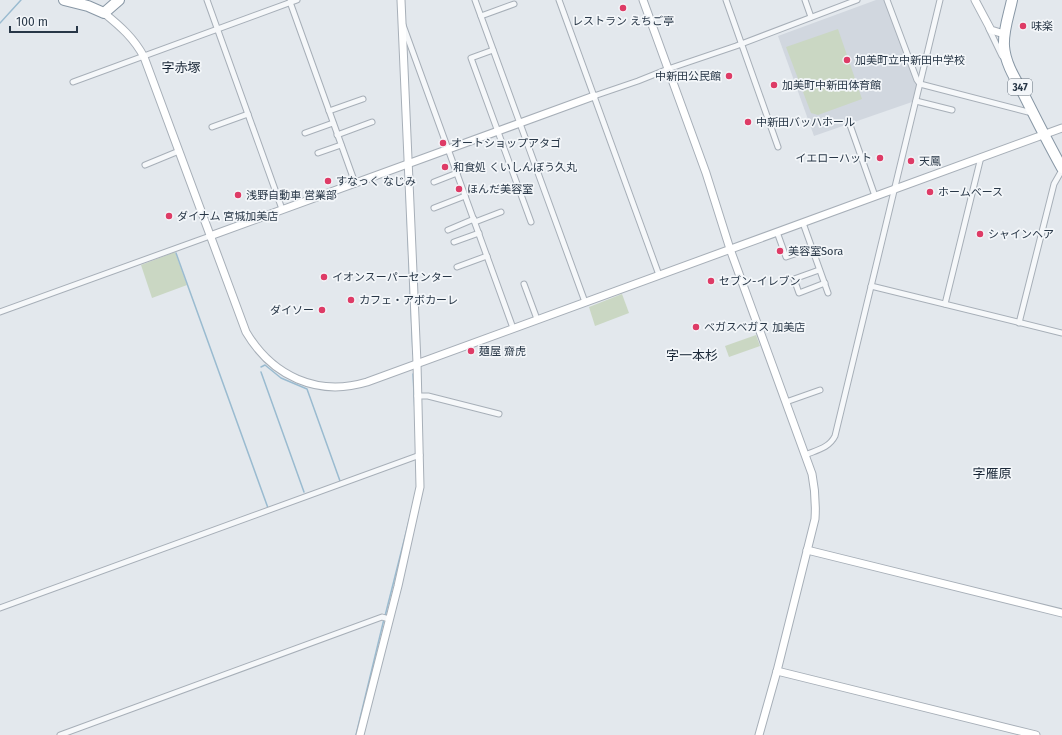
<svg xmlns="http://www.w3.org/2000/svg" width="1062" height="735" viewBox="0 0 1062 735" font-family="'Fira Sans','Noto Sans JP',sans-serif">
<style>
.built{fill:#d1d7df}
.green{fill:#cad7c3}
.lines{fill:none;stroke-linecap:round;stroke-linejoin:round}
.stream{stroke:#9abbd0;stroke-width:1.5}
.street-casing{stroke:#a7afb8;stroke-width:7}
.secondary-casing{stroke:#a7afb8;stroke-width:9}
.highway-casing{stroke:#8897a5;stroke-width:12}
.street{stroke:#f6f8fa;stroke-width:5}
.secondary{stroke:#fff;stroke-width:7}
.highway{stroke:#fff;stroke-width:10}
.poi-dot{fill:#de3b66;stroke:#f3f6f9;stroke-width:1.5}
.labels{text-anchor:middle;stroke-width:3.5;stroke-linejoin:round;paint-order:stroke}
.shield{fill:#f3f6f9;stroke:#65707c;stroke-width:1}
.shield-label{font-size:10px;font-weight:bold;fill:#283747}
.poi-label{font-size:11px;fill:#283747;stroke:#f3f6f9;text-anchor:start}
.quarter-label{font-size:13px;fill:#1a2838;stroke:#f3f6f9}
</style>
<rect width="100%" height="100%" fill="#e3e8ed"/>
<path class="built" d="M876,0H884L917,84L912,102L814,136L778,36Z"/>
<g class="green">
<path d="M838,29L862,99L818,115L811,113L786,47Z"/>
<path d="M175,252L187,285L152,298L141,265Z"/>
<path d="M622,294L629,313L595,326L589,307Z"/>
<path d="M756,335L760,346L729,357L725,346Z"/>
</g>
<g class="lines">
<g class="stream">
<path d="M0,23L21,0"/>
<path d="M406,187L413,354"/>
<path d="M176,253L268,508"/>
<path d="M261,367L265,365L281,378L307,389L340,481"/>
<path d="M261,372L304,492"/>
<path d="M413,374L415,412"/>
<path d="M385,616L411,513"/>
<path d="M356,735L384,619"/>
</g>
<defs>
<g id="street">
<path d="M207,0L282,209"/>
<path d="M475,0L585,302"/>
<path d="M559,0L659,275"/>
<path d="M726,0L778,147"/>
<path d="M805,0L811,17"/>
<path d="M887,0L917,80L920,84L1032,113"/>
<path d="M290,2L355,183"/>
<path d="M481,16L514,4"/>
<path d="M403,25L513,328"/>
<path d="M989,29L1002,56"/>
<path d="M493,50L471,58L531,222"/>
<path d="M73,82L297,0"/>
<path d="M594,96L638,81L668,69L736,46L857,0"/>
<path d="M916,101L952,110"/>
<path d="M329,111L363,99"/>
<path d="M850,125L875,196"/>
<path d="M212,127L248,114"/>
<path d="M305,133L333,123"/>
<path d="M337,135L372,122"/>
<path d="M318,153L341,145"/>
<path d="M145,165L179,151"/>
<path d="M434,182L457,173"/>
<path d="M434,208L465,196"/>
<path d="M475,222L501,212"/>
<path d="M803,223L828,293"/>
<path d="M448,230L474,219"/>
<path d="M777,232L786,257L812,248"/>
<path d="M454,242L479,233"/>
<path d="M457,267L487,256"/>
<path d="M819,270L794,279L799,293L825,283"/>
<path d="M524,284L537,319"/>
<path d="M871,286L1062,333"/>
<path d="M945,304L981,157"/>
<path d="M0,312L210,236"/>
<path d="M1019,323L1054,184L1062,170"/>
<path d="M417,396H428L499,414"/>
<path d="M786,402L820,390"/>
<path d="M805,455C817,450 829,448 835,436L940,0"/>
<path d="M0,608L420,455"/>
<path d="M60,735L382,617L389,619"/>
</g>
<g id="secondary">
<path d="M643,0L706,173L730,249L812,474C815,489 816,503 815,519L777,671L759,735"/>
<path d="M975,0L991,30L1004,34"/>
<path d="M104,13C120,26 134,38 144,57L246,332C272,376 317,397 367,382L1062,128"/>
<path d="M210,236L594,96"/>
<path d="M807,550L1062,613"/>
<path d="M777,671L1036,735"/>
<path d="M360,735L398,586L420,487L417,363L401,0"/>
</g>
<g id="highway">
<path d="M64,0L88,6L104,13L119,0"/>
<path d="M1012,0C1009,15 1003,30 1004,46C1005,62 1014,77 1022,91C1035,117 1048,143 1062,168"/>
</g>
</defs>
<use href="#street" class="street-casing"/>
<use href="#secondary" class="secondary-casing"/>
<use href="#highway" class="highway-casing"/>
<use href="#street" class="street"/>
<use href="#secondary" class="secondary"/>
<use href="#highway" class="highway"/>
</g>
<g class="poi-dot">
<circle cx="623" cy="8" r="4"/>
<circle cx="1023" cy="26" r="4"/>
<circle cx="847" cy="60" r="4"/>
<circle cx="729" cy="76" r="4"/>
<circle cx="774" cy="85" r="4"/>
<circle cx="748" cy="122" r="4"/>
<circle cx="443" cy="143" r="4"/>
<circle cx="880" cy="158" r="4"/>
<circle cx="911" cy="161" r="4"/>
<circle cx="445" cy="167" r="4"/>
<circle cx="328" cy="181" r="4"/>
<circle cx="459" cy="189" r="4"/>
<circle cx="930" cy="192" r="4"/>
<circle cx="238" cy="195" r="4"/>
<circle cx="169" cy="216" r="4"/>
<circle cx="980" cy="234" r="4"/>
<circle cx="780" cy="251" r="4"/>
<circle cx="324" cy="277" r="4"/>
<circle cx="711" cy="281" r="4"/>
<circle cx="351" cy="300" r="4"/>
<circle cx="322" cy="310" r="4"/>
<circle cx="696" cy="327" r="4"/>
<circle cx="471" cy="351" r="4"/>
</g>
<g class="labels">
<rect class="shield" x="1008" y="79" width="24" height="16" rx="3"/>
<g class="shield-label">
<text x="1020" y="91">347</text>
</g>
<g class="poi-label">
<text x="623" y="25" text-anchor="middle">レストラン えちご亭</text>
<text x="1031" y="30">味楽</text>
<text x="855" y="64">加美町立中新田中学校</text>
<text x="721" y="80" text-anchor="end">中新田公民館</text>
<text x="782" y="89">加美町中新田体育館</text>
<text x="756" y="126">中新田バッハホール</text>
<text x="451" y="147">オートショップアタゴ</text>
<text x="872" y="162" text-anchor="end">イエローハット</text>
<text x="919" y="165">天鳳</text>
<text x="453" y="171">和食処 くいしんぼう久丸</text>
<text x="336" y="185">すなっく なじみ</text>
<text x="467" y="193">ほんだ美容室</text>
<text x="938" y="196">ホームベース</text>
<text x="246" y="199">浅野自動車 営業部</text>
<text x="177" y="220">ダイナム 宮城加美店</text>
<text x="988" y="238">シャインヘア</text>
<text x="788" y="255">美容室Sora</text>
<text x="332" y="281">イオンスーパーセンター</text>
<text x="719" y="285">セブン-イレブン</text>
<text x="359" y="304">カフェ・アボカーレ</text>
<text x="314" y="314" text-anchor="end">ダイソー</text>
<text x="704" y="331">ベガスベガス 加美店</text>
<text x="479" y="355">麺屋 齋虎</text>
</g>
<g class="quarter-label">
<text x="181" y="72">字赤塚</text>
<text x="692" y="360">字一本杉</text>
<text x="992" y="478">字雁原</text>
</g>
</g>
<path d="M10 26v6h67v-6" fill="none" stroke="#283747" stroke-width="2"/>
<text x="16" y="26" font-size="12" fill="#283747" stroke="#f3f6f9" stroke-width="3" paint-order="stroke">100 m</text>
</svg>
